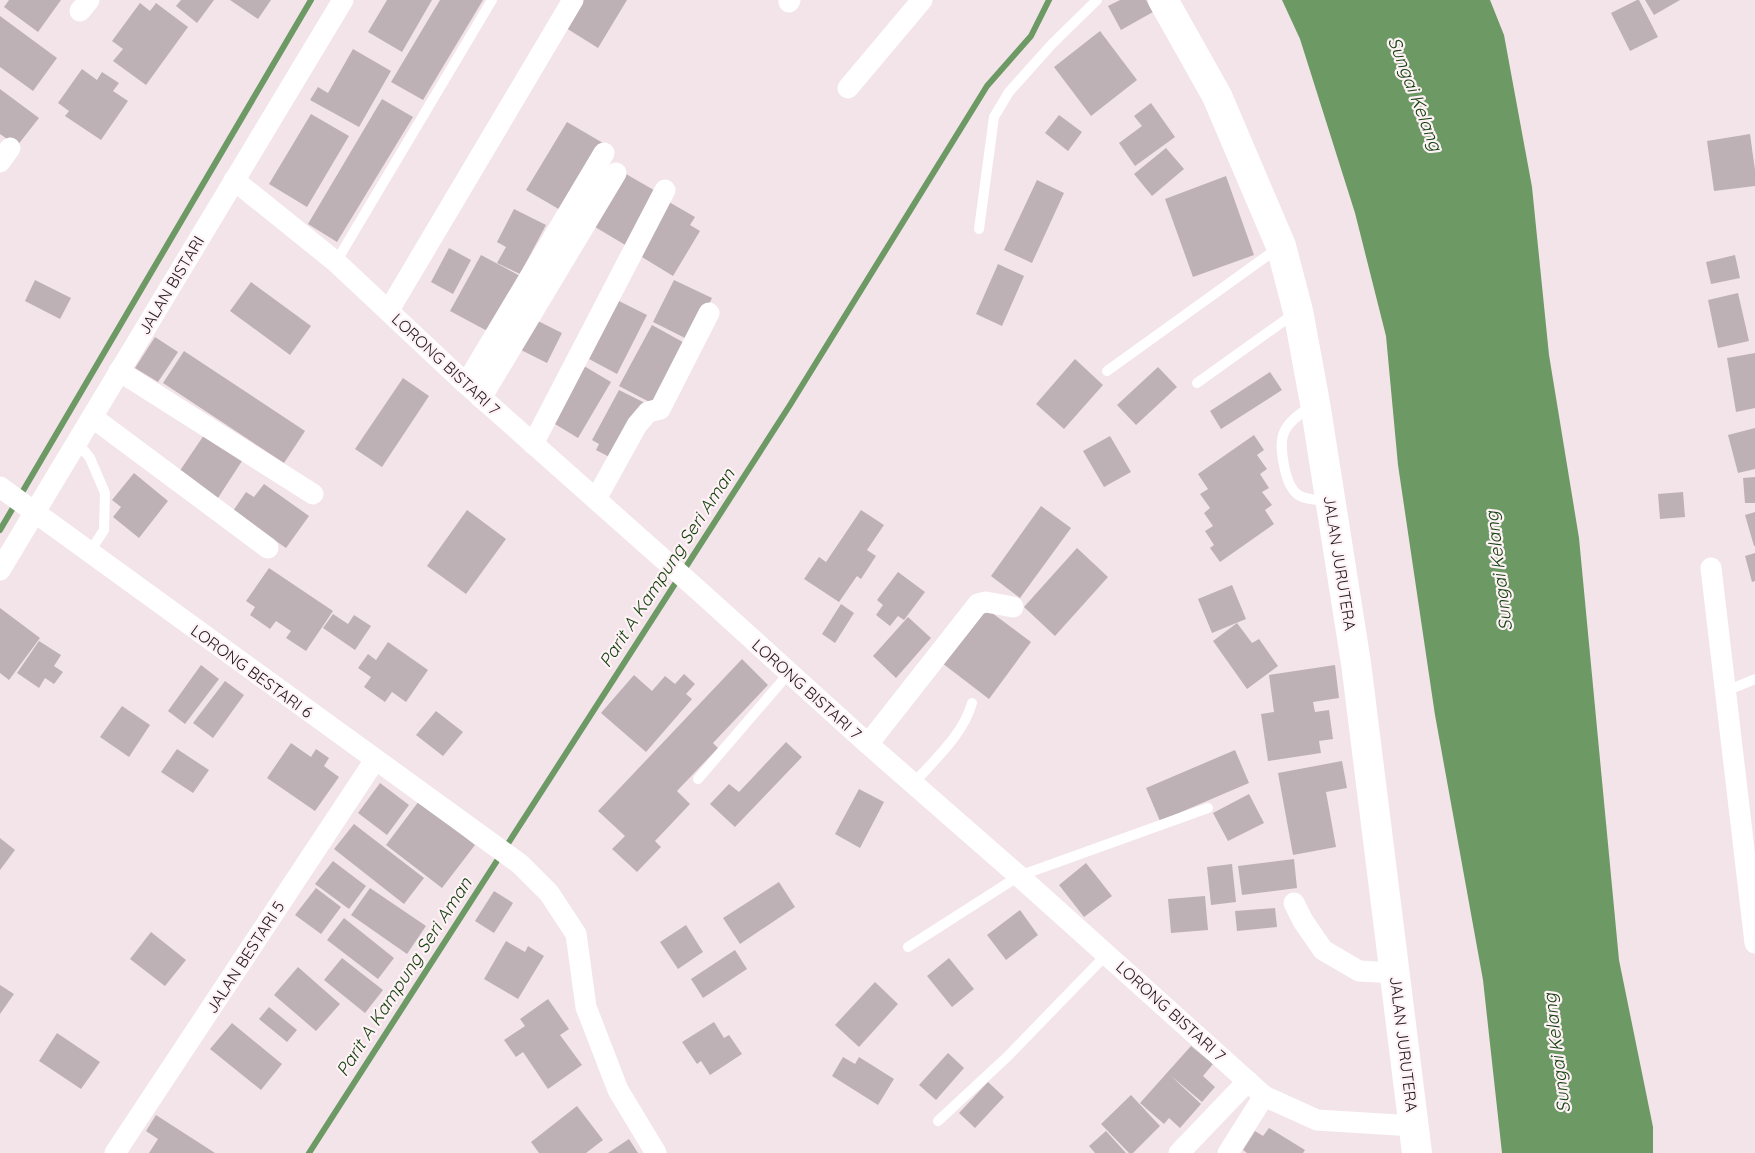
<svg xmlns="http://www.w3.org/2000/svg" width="1755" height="1153" viewBox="0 0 1755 1153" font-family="Quicksand,sans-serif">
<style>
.water{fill:#6c9964}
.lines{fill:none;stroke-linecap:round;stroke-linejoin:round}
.stream{stroke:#6c9964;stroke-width:6}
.building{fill:#beb1b6}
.lane{stroke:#fff;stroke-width:10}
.street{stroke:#fff;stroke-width:21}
.secondary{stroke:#fff;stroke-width:30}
.labels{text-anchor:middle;stroke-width:4.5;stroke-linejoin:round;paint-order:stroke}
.street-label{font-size:16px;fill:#1d181a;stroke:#fef2f7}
.water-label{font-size:18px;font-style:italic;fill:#14420c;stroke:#fef2f7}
</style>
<rect width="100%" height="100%" fill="#f3e4ea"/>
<path class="water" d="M1282,0H1490L1504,35L1532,187L1549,355L1579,538L1619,960L1653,1127V1153H1502L1483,980L1435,715L1398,465L1386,336L1355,213L1300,39Z"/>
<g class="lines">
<g class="stream">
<path d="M0,530L311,0"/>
<path d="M309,1153L790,405L987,86L1031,36L1049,0"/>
</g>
</g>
<g class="building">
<path d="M9,0H61L38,32L4,7Z"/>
<path d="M181,0H214L197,23L176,6Z"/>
<path d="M230,0H271L258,19Z"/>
<path d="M387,0H432L402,52L368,32Z"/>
<path d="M440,0H483L423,100L391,82Z"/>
<path d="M583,0H627L598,48L566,28Z"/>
<path d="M1120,0H1146L1153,12L1121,30L1108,6Z"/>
<path d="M1637,0H1639L1658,37L1630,51L1611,13Z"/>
<path d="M1645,0H1680L1654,15Z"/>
<path d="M140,3L150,11L156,3L188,27L146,85L113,61L123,49L112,41Z"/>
<path d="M0,16L57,58L33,91L0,67Z"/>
<path d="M1100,31L1137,80L1091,116L1054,67Z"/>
<path d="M353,49L391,71L359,127L310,100L318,87L328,93Z"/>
<path d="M82,69L97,80L102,72L119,83L113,91L128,101L101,140L65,116L69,111L58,103Z"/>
<path d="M0,89L39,118L17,146L0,134Z"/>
<path d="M382,99L413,117L337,242L308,224Z"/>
<path d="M1151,103L1175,137L1135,166L1119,143L1142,126L1134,116Z"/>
<path d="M311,114L349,136L307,207L269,184Z"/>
<path d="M1059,115L1082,132L1068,151L1045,133Z"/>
<path d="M567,122L603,143L562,211L526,190Z"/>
<path d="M1750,134L1755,170V186L1714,191L1707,141Z"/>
<path d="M1166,148L1184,169L1152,196L1134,174Z"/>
<path d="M626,174L659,193L627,246L595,227Z"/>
<path d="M1226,176L1254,255L1193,277L1165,199Z"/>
<path d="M1037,180L1064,193L1032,263L1004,250Z"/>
<path d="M669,202L695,217L690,225L700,231L673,276L637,254Z"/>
<path d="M514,209L546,225L520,274L497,263L506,247L497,242Z"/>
<path d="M449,248L471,260L453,294L431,282Z"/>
<path d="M481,255L522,277L491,333L450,311Z"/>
<path d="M1735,255L1740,278L1711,284L1706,262Z"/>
<path d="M998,264L1024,276L1002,326L976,314Z"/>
<path d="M35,280L71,298L60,319L25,301Z"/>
<path d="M674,280L712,298L691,341L653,322Z"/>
<path d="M251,282L311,326L290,355L230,311Z"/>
<path d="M1738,293L1749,341L1718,348L1708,300Z"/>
<path d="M619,301L647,315L617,374L589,359Z"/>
<path d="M536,320L562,333L547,363L521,350Z"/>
<path d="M652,325L690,346L657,406L619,386Z"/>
<path d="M155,337L178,352L158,382L135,368Z"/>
<path d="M184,351L305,431L284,463L163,383Z"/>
<path d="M1755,353V408L1736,412L1727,358Z"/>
<path d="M1075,359L1103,385L1064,429L1036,404Z"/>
<path d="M584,366L611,382L578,438L550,421Z"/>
<path d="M1158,367L1177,387L1136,425L1117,405Z"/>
<path d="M1270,372L1282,390L1221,429L1210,411Z"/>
<path d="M403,378L429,396L382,467L355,449Z"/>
<path d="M619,390L645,403L615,460L596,450L599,444L592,440Z"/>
<path d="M1755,428V469L1738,473L1728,435Z"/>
<path d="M204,435L242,461L216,501L177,475Z"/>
<path d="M1254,435L1264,450L1257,455L1267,469L1260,474L1269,488L1262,492L1272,505L1265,510L1274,524L1220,562L1210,548L1214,545L1205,531L1213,526L1204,513L1210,508L1200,494L1208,489L1198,474Z"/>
<path d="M1110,436L1131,472L1104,487L1083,451Z"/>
<path d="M134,473L168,501L139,538L113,517L121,507L112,500Z"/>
<path d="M1755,477V503H1745L1743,478Z"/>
<path d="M264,484L309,516L286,548L233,511L246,492L254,497Z"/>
<path d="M1683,492L1685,517L1660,519L1658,494Z"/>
<path d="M1041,506L1071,528L1020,598L991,576Z"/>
<path d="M467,510L506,539L466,594L427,566Z"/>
<path d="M861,510L884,525L867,550L876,556L861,579L857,576L839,602L804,579L819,557L826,562Z"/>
<path d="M1755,512V546H1754L1745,515Z"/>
<path d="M1077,548L1108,577L1055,636L1024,607Z"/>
<path d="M1755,553V581L1752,582L1745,556Z"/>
<path d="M269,568L333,611L306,651L286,638L291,631L276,621L270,629L250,615L255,607L246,601Z"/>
<path d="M898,572L925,592L904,620L898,616L890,626L876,615L883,605L877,600Z"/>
<path d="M1232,585L1246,619L1212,633L1198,599Z"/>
<path d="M841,604L854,613L835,643L822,634Z"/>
<path d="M984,607L1031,642L989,699L942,663Z"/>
<path d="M0,608L40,638L9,680L0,673Z"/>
<path d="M333,614L348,624L354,615L371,626L355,650L323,628Z"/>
<path d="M908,617L931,638L896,678L873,656Z"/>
<path d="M1237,623L1252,643L1259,639L1278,666L1247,689L1213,641Z"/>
<path d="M39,641L61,655L54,666L63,672L54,684L45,678L39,688L17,673Z"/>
<path d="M388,642L428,670L406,702L392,692L385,702L364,687L371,677L358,668L368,654L376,660Z"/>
<path d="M742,659L768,685L713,743L718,748L677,791L690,804L655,841L661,847L637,872L612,849L625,836L598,811Z"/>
<path d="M201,665L219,679L185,724L168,711Z"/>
<path d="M1335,665L1339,698L1313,702L1315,712L1329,710L1333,739L1319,741L1321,753L1268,761L1261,714L1274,712L1269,675Z"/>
<path d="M684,674L695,684L686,694L692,699L646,752L601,713L634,675L652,691L665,676L675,684Z"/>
<path d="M225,681L244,695L213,738L193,723Z"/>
<path d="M122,706L150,725L129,757L100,737Z"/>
<path d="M436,711L463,732L443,756L416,735Z"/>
<path d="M786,742L802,757L735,827L710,804L729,784L739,792Z"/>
<path d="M291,743L311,757L316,749L329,758L324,766L339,777L315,811L267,778Z"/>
<path d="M177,749L209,770L193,793L161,772Z"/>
<path d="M1235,750L1249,783L1160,821L1146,788Z"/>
<path d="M1342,761L1347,788L1326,792L1336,847L1293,855L1278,773Z"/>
<path d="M380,783L409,805L387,835L358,813Z"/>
<path d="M859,789L884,802L860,848L835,834Z"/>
<path d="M1249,794L1264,823L1228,841L1213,813Z"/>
<path d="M419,801L475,845L442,888L386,845Z"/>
<path d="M354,824L424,878L404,904L334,849Z"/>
<path d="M0,838L15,850L0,870Z"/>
<path d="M1294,859L1297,888L1242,895L1238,866Z"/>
<path d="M333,861L366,886L349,909L315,884Z"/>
<path d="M1086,863L1112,896L1084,917L1059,885Z"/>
<path d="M1232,864L1236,902L1211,905L1207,867Z"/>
<path d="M779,882L795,907L740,944L723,918Z"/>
<path d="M316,888L341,907L321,934L295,915Z"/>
<path d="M370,888L426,926L407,954L351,915Z"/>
<path d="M494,891L513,903L494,933L475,921Z"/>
<path d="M1205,896L1208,930L1171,933L1168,899Z"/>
<path d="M1275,908L1277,927L1237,931L1235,911Z"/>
<path d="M1020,910L1038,935L1006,960L987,935Z"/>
<path d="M344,918L394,958L378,979L327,940Z"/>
<path d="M686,925L703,952L678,969L660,942Z"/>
<path d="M151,932L186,960L165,986L130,959Z"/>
<path d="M506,941L525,952L528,946L544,956L518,999L484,979Z"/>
<path d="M735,950L747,969L703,998L691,979Z"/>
<path d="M342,958L383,990L365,1013L324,980Z"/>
<path d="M949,958L974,989L952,1007L927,976Z"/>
<path d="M298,967L340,1004L316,1031L274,995Z"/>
<path d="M875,982L898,1004L859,1047L835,1025Z"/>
<path d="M0,985L14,994L0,1014Z"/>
<path d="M548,999L569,1029L560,1035L582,1065L548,1089L523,1052L516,1057L504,1040L525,1026L520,1019Z"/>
<path d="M269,1007L297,1030L287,1042L259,1019Z"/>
<path d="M714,1022L724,1038L729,1035L742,1054L710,1075L701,1061L697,1064L682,1042Z"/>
<path d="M232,1023L282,1064L261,1090L210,1049Z"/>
<path d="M57,1033L100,1062L81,1089L39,1061Z"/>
<path d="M1191,1046L1213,1064L1203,1076L1215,1087L1202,1102L1170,1075L1201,1104L1180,1128L1169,1118L1164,1124L1140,1103Z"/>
<path d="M948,1053L964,1068L936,1100L919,1085Z"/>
<path d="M843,1057L855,1064L859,1057L894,1079L878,1105L832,1076Z"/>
<path d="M988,1082L1004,1097L975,1128L959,1113Z"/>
<path d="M1131,1095L1160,1126L1133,1153H1129L1101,1124Z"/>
<path d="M577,1106L603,1140L586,1153H539L531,1142Z"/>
<path d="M156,1115L215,1153H149L158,1139L146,1131Z"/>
<path d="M1269,1128L1305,1150L1303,1153H1247L1243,1150L1255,1131L1263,1136Z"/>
<path d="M1106,1131L1126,1153H1095L1089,1146Z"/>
<path d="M629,1139L638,1153H608Z"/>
</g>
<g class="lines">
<g class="lane">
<path d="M979,229L994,117L1009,92L1052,44L1097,0"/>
<path d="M336,262L492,0"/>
<path d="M1107,371L1278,248"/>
<path d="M1197,383L1295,313"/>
<path d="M1313,405C1282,425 1277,434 1285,470C1287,479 1290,488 1297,494C1304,500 1320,500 1329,502"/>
<path d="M77,442L90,458L105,493L104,530L89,553"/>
<path d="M1726,691L1755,679"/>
<path d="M698,779L789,673"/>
<path d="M913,784C935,759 963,735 972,703"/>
<path d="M908,947L1019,876L1208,808"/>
<path d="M938,1121L1007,1057L1107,954"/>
</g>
<g class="street">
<path d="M789,2L790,0"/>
<path d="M80,11L89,0"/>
<path d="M848,88L922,0"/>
<path d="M0,162L10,148"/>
<path d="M234,180L336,262L466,384L698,590L868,744L1019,876L1264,1096L1317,1120L1414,1126"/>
<path d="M389,310L573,0"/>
<path d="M119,371L313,494"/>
<path d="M466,384L604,153"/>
<path d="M481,398L616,173"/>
<path d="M92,417L268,548"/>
<path d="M533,444L665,190"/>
<path d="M0,487L520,864L549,893L576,934L586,1007L618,1090L656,1153"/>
<path d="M596,499L637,425L648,412L660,409L709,313"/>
<path d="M1711,568L1755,943"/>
<path d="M0,570L343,0"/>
<path d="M868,744L978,604L986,602L1013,607"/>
<path d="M1294,903L1303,921L1323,950L1359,971L1395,973"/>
<path d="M115,1153L375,760"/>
<path d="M1179,1153L1248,1081"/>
<path d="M1228,1153L1264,1096"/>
</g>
<path class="secondary" d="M1163,0L1217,96L1281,246L1298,311L1315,403L1356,663L1417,1153"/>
</g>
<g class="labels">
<g class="street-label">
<text transform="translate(171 285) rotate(-59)" y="6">JALAN BISTARI</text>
<text transform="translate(446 364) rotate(43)" y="6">LORONG BISTARI 7</text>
<text transform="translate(1340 563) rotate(81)" y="6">JALAN JURUTERA</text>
<text transform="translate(252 671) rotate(36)" y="6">LORONG BESTARI 6</text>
<text transform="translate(807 689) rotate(42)" y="6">LORONG BISTARI 7</text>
<text transform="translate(245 957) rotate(-57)" y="6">JALAN BESTARI 5</text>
<text transform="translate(1171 1011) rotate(42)" y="6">LORONG BISTARI 7</text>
<text transform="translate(1404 1044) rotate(83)" y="6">JALAN JURUTERA</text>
</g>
<g class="water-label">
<text transform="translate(1415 94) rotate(69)" y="6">Sungai Kelang</text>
<text transform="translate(667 568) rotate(-57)" y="6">Parit A Kampung Seri Aman</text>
<text transform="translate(1499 571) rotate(-97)" y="6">Sungai Kelang</text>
<text transform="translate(404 977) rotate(-57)" y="6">Parit A Kampung Seri Aman</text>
<text transform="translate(1557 1053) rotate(-97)" y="6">Sungai Kelang</text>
</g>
</g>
</svg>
